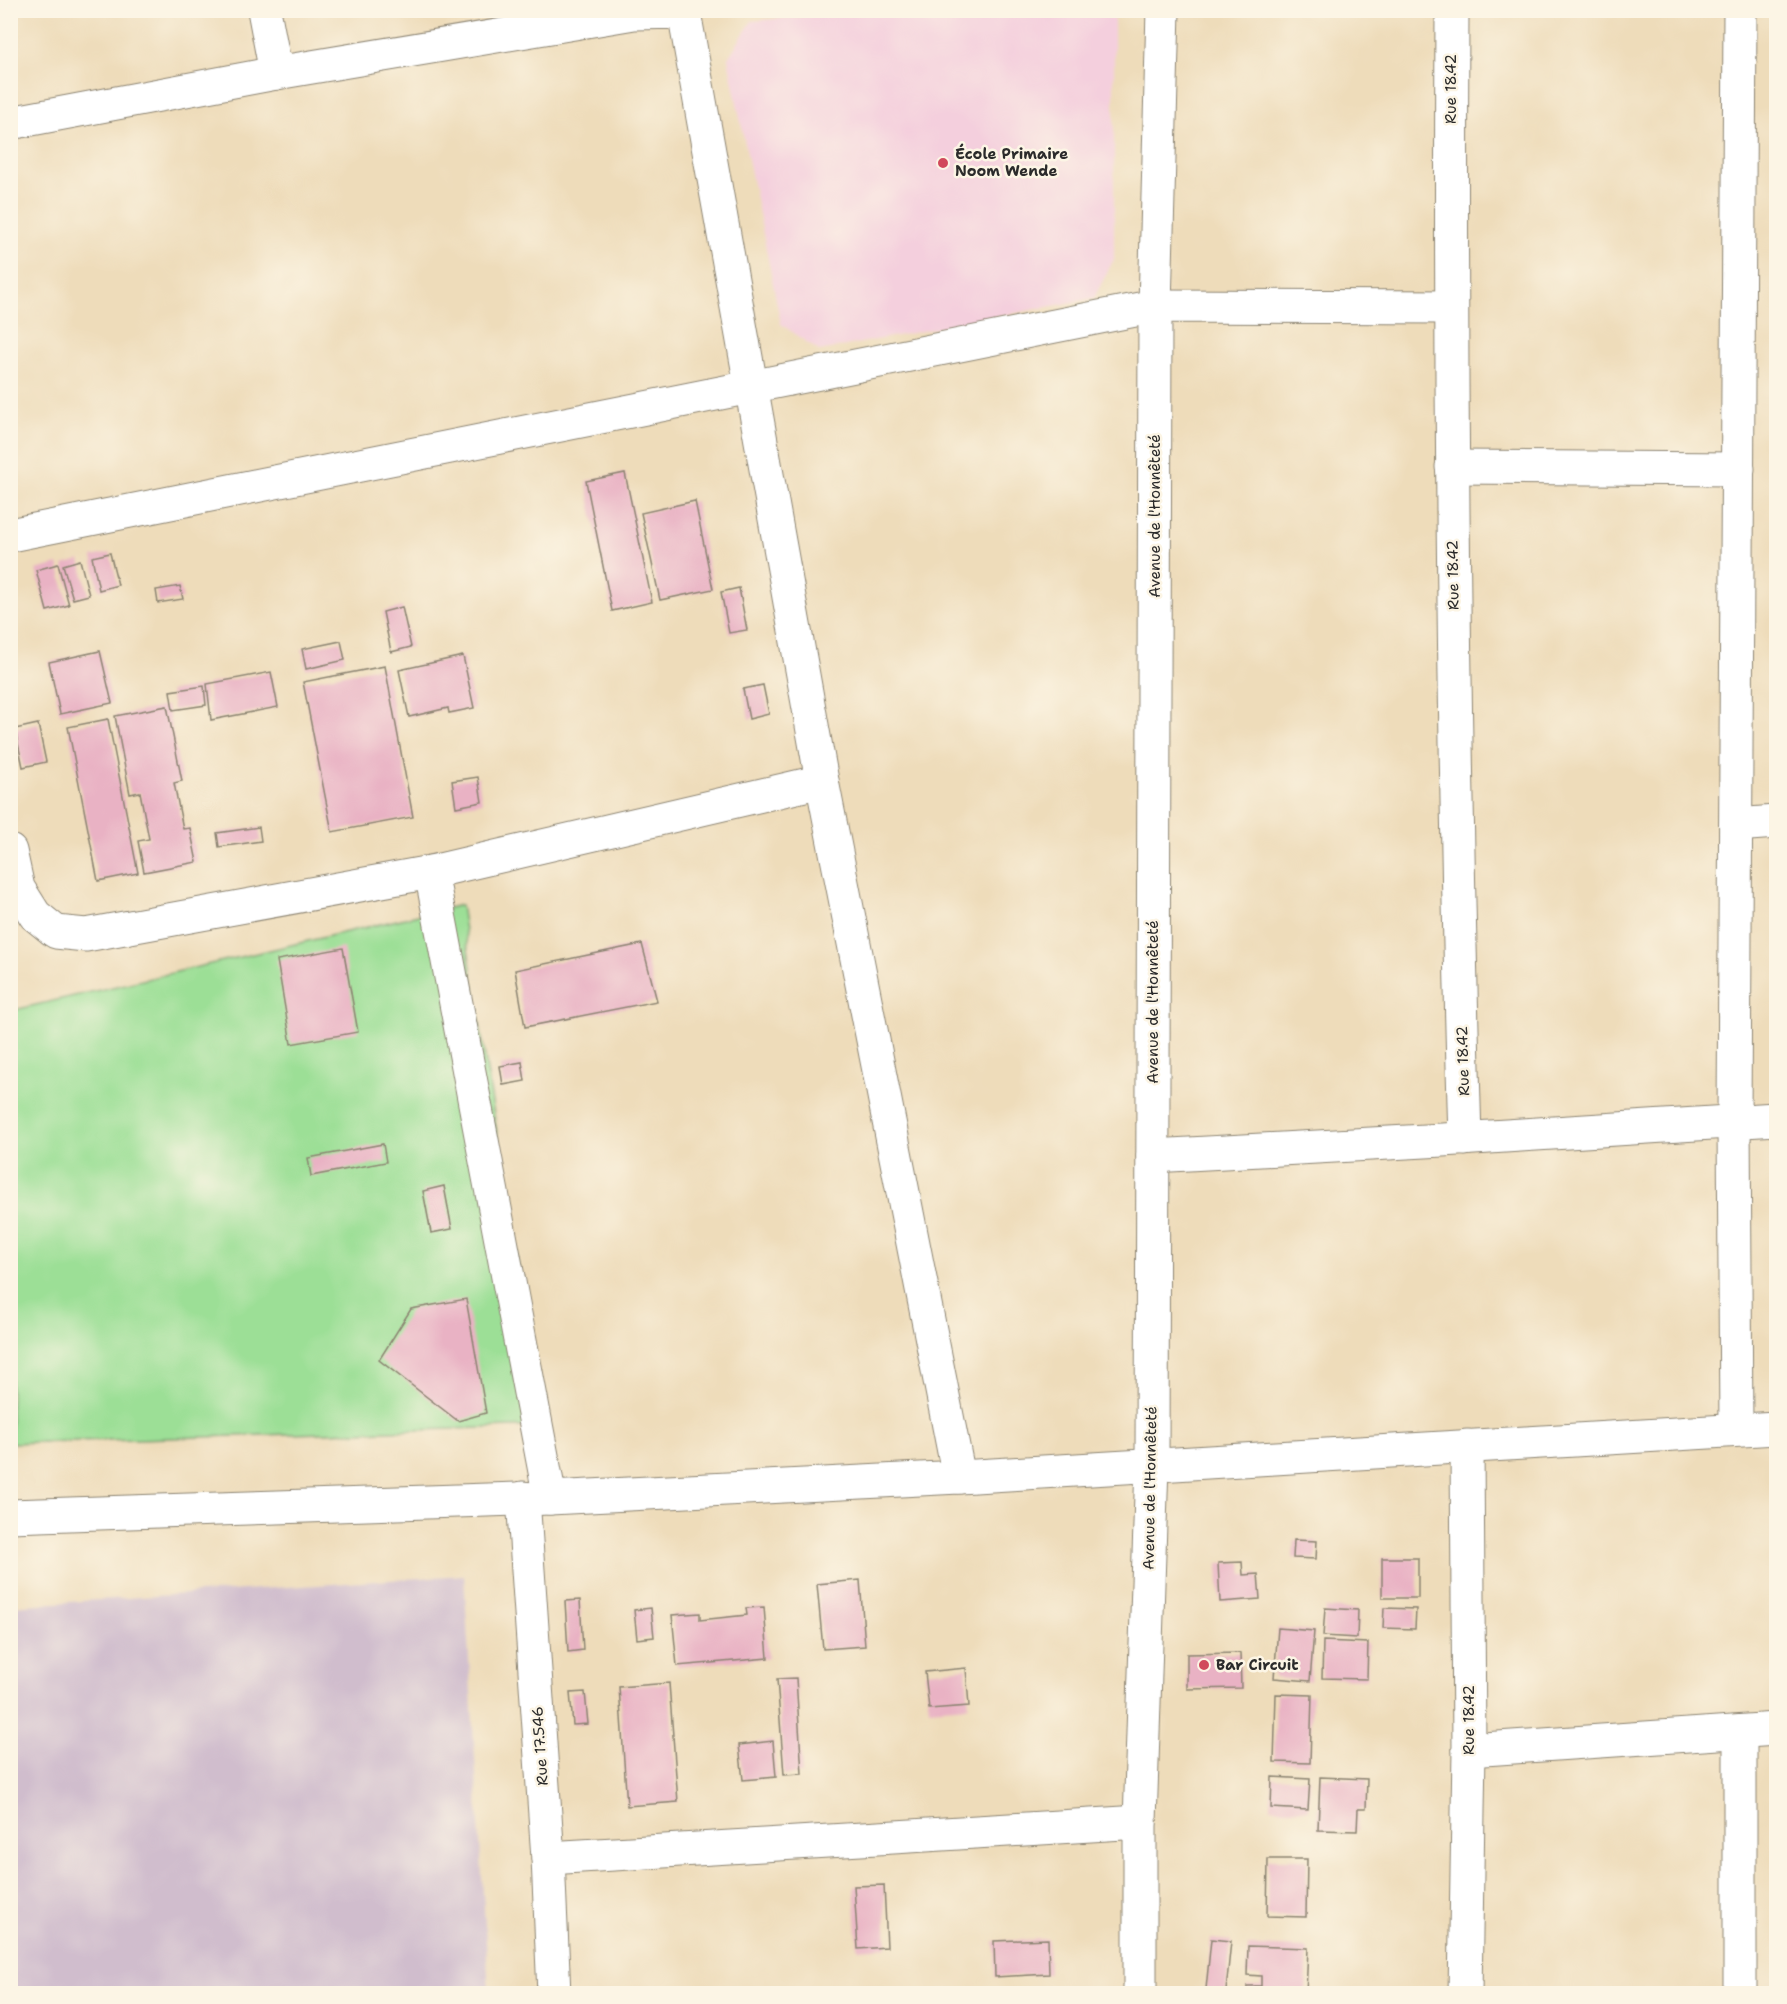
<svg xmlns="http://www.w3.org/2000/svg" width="1787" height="2004" viewBox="0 0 1787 2004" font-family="'Shantell Sans',sans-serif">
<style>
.built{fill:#f4cfdd}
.industrial{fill:#d0bdcd}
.green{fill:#9cdf96;stroke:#648560;stroke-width:1.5}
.building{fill:#e9b2c4}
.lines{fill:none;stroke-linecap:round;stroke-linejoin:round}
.minor-casing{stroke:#8c8472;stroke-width:35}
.minor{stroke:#fff;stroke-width:33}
.poi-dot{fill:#d1495b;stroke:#fcf5e5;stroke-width:2}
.labels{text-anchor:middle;stroke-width:5;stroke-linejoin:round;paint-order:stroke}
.street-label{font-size:15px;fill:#2b2b2b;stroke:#fcf5e5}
.poi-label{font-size:15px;font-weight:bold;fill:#2b2b2b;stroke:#fcf5e5;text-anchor:start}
</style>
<rect width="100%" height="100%" fill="#fcf5e5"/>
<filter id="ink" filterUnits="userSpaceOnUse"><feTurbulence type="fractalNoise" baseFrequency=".0167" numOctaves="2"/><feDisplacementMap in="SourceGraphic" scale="12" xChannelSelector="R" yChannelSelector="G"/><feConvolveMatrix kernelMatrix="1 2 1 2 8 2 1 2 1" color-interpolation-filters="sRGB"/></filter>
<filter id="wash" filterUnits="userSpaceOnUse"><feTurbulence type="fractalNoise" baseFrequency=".008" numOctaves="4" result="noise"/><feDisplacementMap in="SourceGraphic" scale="24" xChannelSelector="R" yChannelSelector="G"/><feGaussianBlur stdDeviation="1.35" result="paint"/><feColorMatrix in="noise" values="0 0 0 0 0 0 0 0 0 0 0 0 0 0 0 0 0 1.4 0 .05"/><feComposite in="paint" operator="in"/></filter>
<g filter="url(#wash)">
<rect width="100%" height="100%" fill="#eedcba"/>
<path class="built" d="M863,11H1114V259L1094,298L819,351L781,324L728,58L752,21Z"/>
<path class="industrial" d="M464,1575L489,1993H11V1606Z"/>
<path class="green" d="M461,905L543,1426L11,1443L10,1011Z"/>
<g id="blocks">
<g class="building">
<path d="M625,473L652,602L612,611L586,481Z"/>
<path d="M695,501L713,589L660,600L641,513Z"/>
<path d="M110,553L118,585L99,590L92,557Z"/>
<path d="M80,560L89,595L73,599L63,565Z"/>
<path d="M58,564L69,605L47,611L36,570Z"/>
<path d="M180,586L183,599L158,603L156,590Z"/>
<path d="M739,588L747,630L729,633L721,592Z"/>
<path d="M402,607L411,647L391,652L383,612Z"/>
<path d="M341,641L345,660L306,669L302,649Z"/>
<path d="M100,651L112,703L60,714L49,662Z"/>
<path d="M463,656L474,708L449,713L448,708L409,717L399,670Z"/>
<path d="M385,666L413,817L332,832L303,682Z"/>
<path d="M271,672L278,707L211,720L207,684Z"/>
<path d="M763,685L769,714L749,719L743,689Z"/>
<path d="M204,686L206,705L173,710L170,691Z"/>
<path d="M167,706L182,781L174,783L183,829L190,828L197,862L144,872L138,841L149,839L140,792L130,794L115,716Z"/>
<path d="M108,719L138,873L98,881L68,727Z"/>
<path d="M38,724L46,762L23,767L15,729Z"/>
<path d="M478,777L482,802L456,807L452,781Z"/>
<path d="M259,827L261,841L219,847L217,833Z"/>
<path d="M642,944L657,1001L525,1027L515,970Z"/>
<path d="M343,948L358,1032L291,1044L277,960Z"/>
<path d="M522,1062L525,1081L503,1085L500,1066Z"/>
<path d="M383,1144L386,1162L311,1176L308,1158Z"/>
<path d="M444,1186L452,1229L431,1233L423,1191Z"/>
<path d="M466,1299L486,1413L458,1421L379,1360L411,1309Z"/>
<path d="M1294,1540L1317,1541L1316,1559L1293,1558Z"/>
<rect x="1382" y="1558" width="36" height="40"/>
<path d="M1242,1562L1243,1575L1258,1574L1260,1599L1220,1602L1218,1563Z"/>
<path d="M860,1580L865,1646L823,1649L817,1584Z"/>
<path d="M580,1600L583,1650L568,1652L565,1601Z"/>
<path d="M764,1607L768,1658L677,1666L672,1615L700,1613V1620L747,1615L746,1608Z"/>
<path d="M651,1608L654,1637L637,1639L634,1610Z"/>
<path d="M1325,1608L1358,1610L1357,1638L1323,1636Z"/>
<path d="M1384,1608L1416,1609L1415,1629L1383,1628Z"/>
<path d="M1278,1628L1314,1631L1310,1681L1274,1678Z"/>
<path d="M1323,1641L1368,1643L1367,1679L1322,1678Z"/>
<path d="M1240,1653L1241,1688L1187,1689V1654Z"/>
<path d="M966,1668L969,1706L929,1709L925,1672Z"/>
<path d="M796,1678L802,1774L784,1775L777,1679Z"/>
<path d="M669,1683L678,1802L627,1806L619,1687Z"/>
<path d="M585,1692L588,1724L573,1725L570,1693Z"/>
<path d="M1276,1694L1312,1695L1310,1763L1274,1762Z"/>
<path d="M773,1741L776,1777L743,1780L739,1745Z"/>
<path d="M1272,1777L1310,1779L1308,1810L1271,1808Z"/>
<path d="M1320,1777L1367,1779L1366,1809H1358L1357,1831L1318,1830Z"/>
<path d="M1268,1859H1307L1306,1917L1267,1916Z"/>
<path d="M884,1885L887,1947L858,1949L854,1886Z"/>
<path d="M1048,1939L1049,1974L995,1977L994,1941Z"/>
<path d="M1211,1939L1231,1941L1226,1991L1206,1989Z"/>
<path d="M1248,1946L1308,1948L1306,1994H1247V1986H1261V1976L1247,1975Z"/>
</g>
</g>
</g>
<g filter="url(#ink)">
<use href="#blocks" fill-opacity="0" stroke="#8c8472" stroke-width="1.5"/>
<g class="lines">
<defs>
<g id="minor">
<path d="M264,10L276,73"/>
<path d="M1452,10C1450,387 1454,763 1465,1139"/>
<path d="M10,123L276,73L634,13L684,12L822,781L959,1477"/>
<path d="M1452,467L1738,469"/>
<path d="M10,535L1155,306L1450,307"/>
<path d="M1736,825L1776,822"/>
<path d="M10,851L18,888L35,915L56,932L86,935L431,872L822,781"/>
<path d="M431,872L550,1498"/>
<path d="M1153,1156L1443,1140L1776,1119"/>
<path d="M1736,1430L1734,1121L1740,10"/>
<path d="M523,1498L548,1858L554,1994"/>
<path d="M10,1516L550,1498L959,1477L1776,1428"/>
<path d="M1469,1750L1776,1729"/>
<path d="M548,1858L1140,1822"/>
<path d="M1140,1994V1822L1152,1465L1155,306L1163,10"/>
<path d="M1465,1994L1469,1750L1467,1446"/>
<path d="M1740,1994V1732"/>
</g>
</defs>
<use href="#minor" class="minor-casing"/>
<use href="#minor" class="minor"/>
</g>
</g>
<g class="poi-dot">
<circle cx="943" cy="163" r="6"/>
<circle cx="1204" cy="1665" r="6"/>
</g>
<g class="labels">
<g class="street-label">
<text transform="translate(1451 89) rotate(-90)" y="5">Rue 18.42</text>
<text transform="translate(1155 516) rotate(-90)" y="5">Avenue de l'Honnêteté</text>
<text transform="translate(1453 575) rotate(-91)" y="5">Rue 18.42</text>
<text transform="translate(1153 1002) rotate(-90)" y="5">Avenue de l'Honnêteté</text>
<text transform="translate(1463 1061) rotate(-92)" y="5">Rue 18.42</text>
<text transform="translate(1150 1488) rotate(-89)" y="5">Avenue de l'Honnêteté</text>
<text transform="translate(1469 1720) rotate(-90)" y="5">Rue 18.42</text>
<text transform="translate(540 1746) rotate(-94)" y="5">Rue 17.546</text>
</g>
<g class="poi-label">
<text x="955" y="159">École Primaire<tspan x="955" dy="17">Noom Wende</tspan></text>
<text x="1216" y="1670">Bar Circuit</text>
</g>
</g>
<rect width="1787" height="2004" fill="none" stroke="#fcf5e5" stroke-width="36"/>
</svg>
